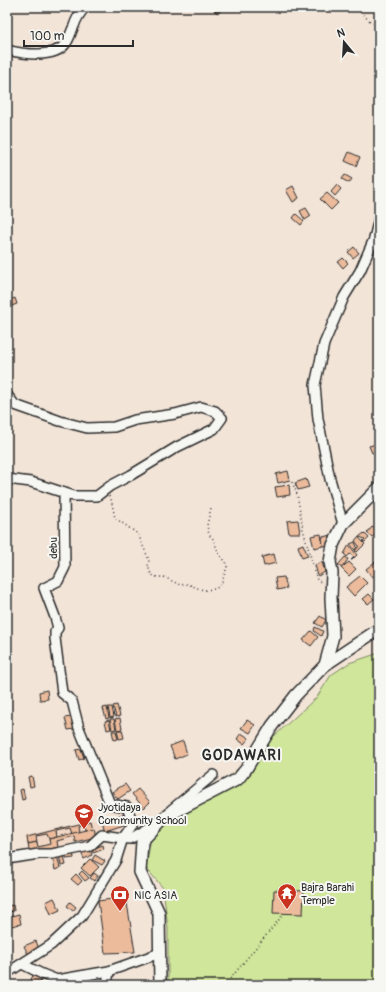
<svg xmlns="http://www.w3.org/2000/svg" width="386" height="992" viewBox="0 0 386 992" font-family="Pangolin,sans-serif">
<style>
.built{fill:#f1d8c6}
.green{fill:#cfe69b;stroke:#7d8863}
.building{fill:#ebbb9c;stroke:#2b2b2b}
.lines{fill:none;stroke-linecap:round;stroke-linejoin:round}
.minor-casing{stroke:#2b2b2b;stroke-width:12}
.tertiary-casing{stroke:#2b2b2b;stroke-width:14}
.path{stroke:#2b2b2b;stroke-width:1.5;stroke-dasharray:1 3;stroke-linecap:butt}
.minor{stroke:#f6f6f2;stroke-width:9}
.tertiary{stroke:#f6f6f2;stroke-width:11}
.labels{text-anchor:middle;stroke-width:4;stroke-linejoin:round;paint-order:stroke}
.street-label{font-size:11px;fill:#2b2b2b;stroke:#f6f6f2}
.poi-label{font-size:11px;fill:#2b2b2b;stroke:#f6f6f2;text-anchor:start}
.district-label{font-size:15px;font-weight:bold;letter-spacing:1px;fill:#2b2b2b;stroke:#f6f6f2}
</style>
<rect width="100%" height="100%" fill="#f3e4d8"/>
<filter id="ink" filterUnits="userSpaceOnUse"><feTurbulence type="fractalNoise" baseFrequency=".025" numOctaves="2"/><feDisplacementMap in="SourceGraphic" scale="8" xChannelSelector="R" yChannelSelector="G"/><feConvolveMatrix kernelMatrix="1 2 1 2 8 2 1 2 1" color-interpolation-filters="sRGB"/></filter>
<g filter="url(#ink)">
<path class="built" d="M123,813L128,825L97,837L29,854L25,836Z"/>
<path class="green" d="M379,653V985H168V928L163,888L146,868L151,838L168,821L215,789L261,748L317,697L331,675L349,663Z"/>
<g class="building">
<path d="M216,7H222L219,13L214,11Z"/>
<path d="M349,152L360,157L356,166L345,161Z"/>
<path d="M345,175L352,179L349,183L342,179Z"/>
<path d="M337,185L341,189L335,196L331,192Z"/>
<path d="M293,186L299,198L293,202L286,190Z"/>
<path d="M327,193L338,203L331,210L320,199Z"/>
<path d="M306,208L311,216L305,220L300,211Z"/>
<path d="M296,214L304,221L301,225L293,218Z"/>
<path d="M354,247L359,253L353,258L348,252Z"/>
<path d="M343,258L348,263L343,268L338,262Z"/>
<path d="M15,298L17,304L9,307L7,301Z"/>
<path d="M376,444L379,451L372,453L369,446Z"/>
<path d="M379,455V463L377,464L374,457Z"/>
<path d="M288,471L290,480L278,483L276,474Z"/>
<path d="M306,479L309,487L298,490L295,483Z"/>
<path d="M289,485L290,495L277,497L275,487Z"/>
<path d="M298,520L300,533H289L287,521Z"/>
<path d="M372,527L376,529L379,528V535L377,534L372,537L367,533Z"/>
<path d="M364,533L369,538L365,542L363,541L365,539L359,537Z"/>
<path d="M321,534L323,546L314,548L311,536Z"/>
<path d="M332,535L334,544L323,546L322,537Z"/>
<path d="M358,537L365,544L357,552L355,551L359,546L355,541Z"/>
<path d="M355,542L357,547L355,550L350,544Z"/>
<path d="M303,544L308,556L302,558L298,546Z"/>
<path d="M349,545L357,555L352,560H351L354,557L353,556L350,554L347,557L344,554Z"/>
<path d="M274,554L276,563L264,566L262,557Z"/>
<path d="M345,557L348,559L342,568L338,565Z"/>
<path d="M322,562L325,572L318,576L315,565Z"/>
<path d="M349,562L356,569L349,576L341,568Z"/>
<path d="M375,562L379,567V572L372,577L366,569Z"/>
<path d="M360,576L367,583L354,596L346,587Z"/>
<path d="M284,577L287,588L277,590L275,578Z"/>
<path d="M369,594L374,599L368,604L363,599Z"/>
<path d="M320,616L326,620L322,627L315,623Z"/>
<path d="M315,627L323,631L321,636L314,631Z"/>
<path d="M311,631L318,637L311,646L303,640Z"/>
<path d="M47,690L48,699L40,700L39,692Z"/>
<path d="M117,705L120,716L116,717L113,706Z"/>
<path d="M107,707L109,718L106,719L103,708Z"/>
<path d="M108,707H112L114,717L110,718Z"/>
<path d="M76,716L79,728L68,730L65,718Z"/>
<path d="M120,718L122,729L117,730L115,719Z"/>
<path d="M110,719H114L116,729L112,730Z"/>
<path d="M109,720L111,729L107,730L105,721Z"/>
<path d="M247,720L255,725L250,733L241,728Z"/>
<path d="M117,730H122L124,738L119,739Z"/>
<path d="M112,731H116L118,739L114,740Z"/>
<path d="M241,733L249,738L244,744L237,739Z"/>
<path d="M183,741L187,754L175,759L170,746Z"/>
<path d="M81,749L84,758L79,760L76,750Z"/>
<path d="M32,776L34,786L30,787L28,777Z"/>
<path d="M125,784L130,791L118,799L112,792Z"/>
<path d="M23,789L25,799L22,800L20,790Z"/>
<path d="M138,789L150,802L144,808L132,794Z"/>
<path d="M123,814L127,824L105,831L102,821Z"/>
<path d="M90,821L92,829L85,830L83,824L78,826L79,832L72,834L70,828L56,831L57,837L49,839L47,834L36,836L37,842L28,844L27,837Z"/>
<path d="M94,828L96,837L75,842L74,836L57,841L58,847L30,854L28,844L37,842L38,847L50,844L49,839Z"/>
<path d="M103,845L104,849L93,853L92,849Z"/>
<path d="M89,847L92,855L84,859L80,850Z"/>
<path d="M73,851L74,858L66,859L65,852Z"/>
<path d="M59,853H63L66,865L61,866Z"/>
<path d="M57,855L60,868L55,870L52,856Z"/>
<path d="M95,855L105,861L102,865L92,860Z"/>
<path d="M90,859L99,867L90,876L81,868Z"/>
<path d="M82,871L89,878L85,881L79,874Z"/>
<path d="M94,873L98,876L94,881L90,878Z"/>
<path d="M76,874L82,881L78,885L71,879Z"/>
<path d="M274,890L304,891L303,914L273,913Z"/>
<path d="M126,897L135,952L105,953L98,901Z"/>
<path d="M54,898L60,910L51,914L46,902Z"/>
<path d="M70,902L76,907L73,911L67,906Z"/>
<path d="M13,905L14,911L7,912V906Z"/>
<path d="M19,914L21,924L11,926L8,917Z"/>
<path d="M36,941L39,949L28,954L24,946Z"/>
<path d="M34,974L42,978L39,985H33L29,983Z"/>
<path d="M67,981H75V985H66Z"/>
</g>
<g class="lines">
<defs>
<g id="minor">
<path d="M7,50C23,54 55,59 66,43C70,38 71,31 74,26C76,19 80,13 85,7"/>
<path d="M7,395L15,405L60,421L87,428L114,427L135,420L175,414L201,407L215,411L222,418L214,429L177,447L131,475L110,486L97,496H74L31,482L7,479"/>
<path d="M343,524L330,479L318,419L315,385L324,344L344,297L360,271L374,239L379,218"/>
<path d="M171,810L213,775"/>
<path d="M7,859L39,854H52L90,846L102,835L123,838L133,824L127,807L110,804L79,728L72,701L62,693L55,638V632L58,628L55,617L44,588L58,581L65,567L64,493"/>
<path d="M22,964L42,974L57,980L109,971L160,953"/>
<path d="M7,973L51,945L82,916L116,860L123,838L130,839L152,826"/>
<path d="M107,985L109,971"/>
</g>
<g id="tertiary">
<path d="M325,665L379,629"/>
<path d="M160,985L159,913L140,872L142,841L165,817L238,779L246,769L272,726L296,695L325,665L333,636L331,598L332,573L330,562L333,545L343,524L379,488"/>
</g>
</defs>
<use href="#minor" class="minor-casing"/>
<use href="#tertiary" class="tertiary-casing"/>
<g class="path">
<path d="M354,7L370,21L379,26"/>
<path d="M292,482L297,494L303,529L317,580L323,583"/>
<path d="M109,496L111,499L115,518L138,534L149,560L148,566L151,574L155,577H164L180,585L188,584L197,588L204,590L215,589L221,585L227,567L226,562L219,554L213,539L210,536L208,531L207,525L211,508"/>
<path d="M225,985L282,916"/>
</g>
<use href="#minor" class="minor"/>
<use href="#tertiary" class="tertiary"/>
</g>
</g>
<defs>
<symbol id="school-pin" viewBox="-11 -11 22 30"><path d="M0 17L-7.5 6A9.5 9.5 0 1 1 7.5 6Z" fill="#c8321e" stroke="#f6f6f2"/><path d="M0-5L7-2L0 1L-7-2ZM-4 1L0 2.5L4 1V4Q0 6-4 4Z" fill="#fff"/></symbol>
<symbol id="temple-pin" viewBox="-11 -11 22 30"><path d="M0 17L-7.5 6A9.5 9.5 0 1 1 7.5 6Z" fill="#c8321e" stroke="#f6f6f2"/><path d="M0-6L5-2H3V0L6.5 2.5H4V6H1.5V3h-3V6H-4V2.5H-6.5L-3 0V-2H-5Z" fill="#fff"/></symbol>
<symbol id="bank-pin" viewBox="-11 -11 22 30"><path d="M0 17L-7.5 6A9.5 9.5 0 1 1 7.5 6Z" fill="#c8321e" stroke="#f6f6f2"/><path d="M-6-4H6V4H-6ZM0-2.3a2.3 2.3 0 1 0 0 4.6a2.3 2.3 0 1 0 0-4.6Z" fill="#fff"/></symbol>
</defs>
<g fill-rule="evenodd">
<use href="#school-pin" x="73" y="802" width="22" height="30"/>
<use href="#temple-pin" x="276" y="882" width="22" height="30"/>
<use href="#bank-pin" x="109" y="884" width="22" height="30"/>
</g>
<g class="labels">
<g class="street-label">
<text transform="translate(53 548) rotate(-91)" y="4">debu</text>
</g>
<g class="poi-label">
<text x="98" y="811">Jyotidaya<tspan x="98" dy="13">Community School</tspan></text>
<text x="301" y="891">Bajra Barahi<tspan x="301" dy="13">Temple</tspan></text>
<text x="134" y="899">NIC ASIA</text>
</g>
<g class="district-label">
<text x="242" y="760">GODAWARI</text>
</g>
</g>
<rect width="386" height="992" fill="none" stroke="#f6f6f2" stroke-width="24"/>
<rect x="12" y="12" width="362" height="968" fill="none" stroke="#2b2b2b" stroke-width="1.5" filter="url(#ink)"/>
<g transform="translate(344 42) rotate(342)" stroke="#f6f6f2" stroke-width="3" paint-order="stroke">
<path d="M0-3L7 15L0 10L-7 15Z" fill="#2b2b2b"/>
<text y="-6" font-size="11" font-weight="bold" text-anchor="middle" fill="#2b2b2b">N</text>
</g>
<path d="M24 40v6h109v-6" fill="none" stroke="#2b2b2b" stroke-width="2"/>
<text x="30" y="40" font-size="12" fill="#2b2b2b" stroke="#f6f6f2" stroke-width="3" paint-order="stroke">100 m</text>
</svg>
